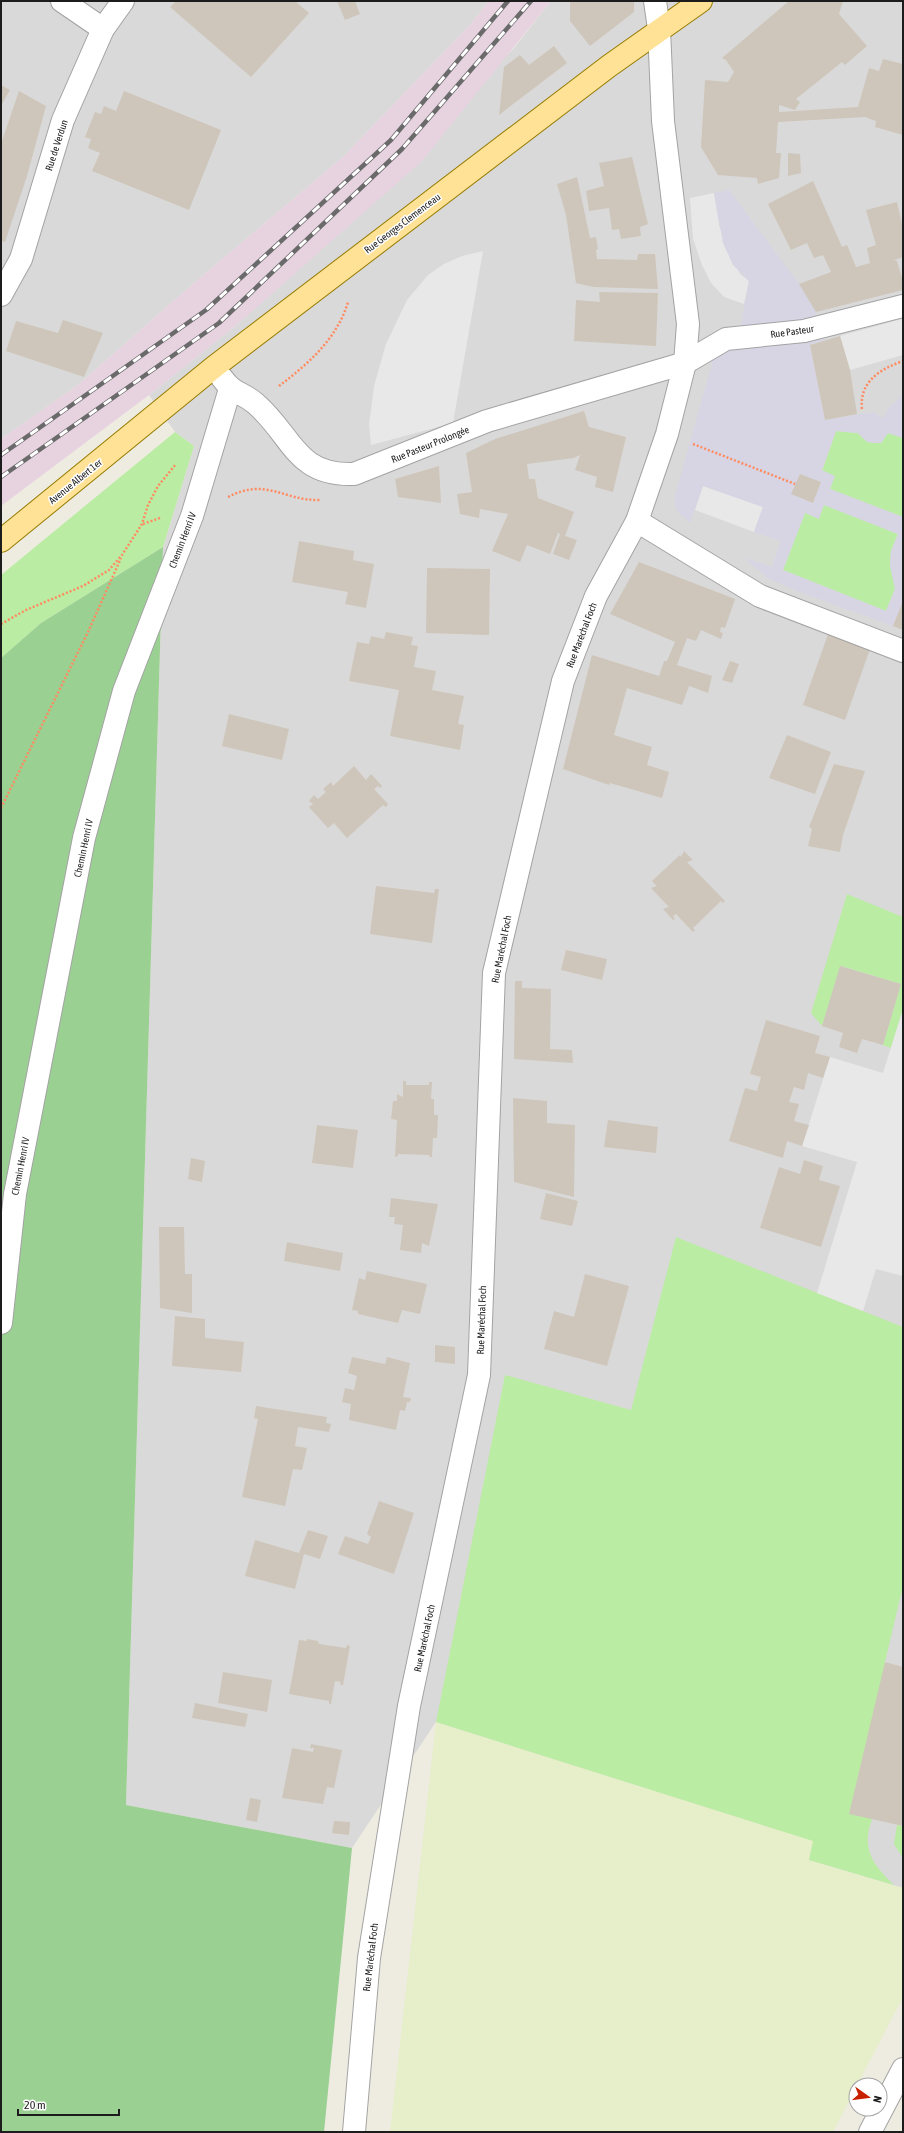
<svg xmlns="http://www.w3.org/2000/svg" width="904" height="2133" viewBox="0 0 904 2133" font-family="'Asap Condensed',sans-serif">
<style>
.residential{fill:#dad9d9}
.industrial{fill:#e7d2e0}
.farmland{fill:#e6eeca}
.grass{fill:#bbeca3}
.forest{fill:#9bd093}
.parking{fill:#e8e8e8}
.plaza{fill:#d7d5e4;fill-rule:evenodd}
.building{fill:#cec6ba}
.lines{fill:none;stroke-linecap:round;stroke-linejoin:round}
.minor-casing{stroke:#a3a3a3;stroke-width:24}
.major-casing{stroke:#947b00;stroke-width:24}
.path{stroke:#ff8b61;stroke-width:2.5;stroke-dasharray:2 2;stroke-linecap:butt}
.minor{stroke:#fff;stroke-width:22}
.major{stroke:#ffe295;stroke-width:22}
.rail-casing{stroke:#6a6a6a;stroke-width:4.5}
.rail{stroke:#fff;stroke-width:3;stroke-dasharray:9;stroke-linecap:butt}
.labels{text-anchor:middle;stroke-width:3;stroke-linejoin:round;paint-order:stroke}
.street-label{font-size:10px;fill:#1c1c1c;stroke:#fff}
</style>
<rect width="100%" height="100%" fill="#eeece1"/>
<g class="residential">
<path d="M1,1H489L469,26L343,157L194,283L78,385L1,439Z"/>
<path d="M551,1H903V1888L809,1860L814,1841L436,1722L352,1848L126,1805L163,547L194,446L175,432L149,395L239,323L514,48Z"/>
</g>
<path class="industrial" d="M489,1H551L422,161L239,323L149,395L1,506V439L78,385L194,283L343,157L469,26Z"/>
<path class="farmland" d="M436,1722L814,1841L809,1860L903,1888V1997L833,2132H390Z"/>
<g class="grass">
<path d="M836,431L858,433C865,442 870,443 881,443L888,433L903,438V517L830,489L822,471Z"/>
<path d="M175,432L194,446L163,547L41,623L1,658V575Z"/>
<path d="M824,505L898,534L891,551L890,565L895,589L886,611L783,570L805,513Z"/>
<path d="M847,894L903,917V1009L891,1048L883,1045L901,984L841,966L822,1026L811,1013Z"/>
<path d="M676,1237L903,1327V1586L885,1662L872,1819C861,1849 873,1865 894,1885L809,1860L813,1841L436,1722L505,1375L631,1410Z"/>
<path d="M897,1825L903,1826V1858L894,1844Z"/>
</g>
<path class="forest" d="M163,547L126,1805L352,1848L324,2132H1V658L41,623Z"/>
<g class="parking">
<path d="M714,193L719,225L740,274L749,281L744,304L724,297L711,283L702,265L693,239L690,198Z"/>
<path d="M483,251L453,423L371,445L369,425L374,386L386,344L407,300L428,275L444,264L462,256Z"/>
<path d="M902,319L903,355L850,370L840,336Z"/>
<path d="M703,486L763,507L754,532L695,510Z"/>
<path d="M903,1009V1276L876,1269L863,1311L817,1293L857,1162L802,1146L830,1057L883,1073Z"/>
</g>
<path class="plaza" d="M729,190L799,284L816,312L824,340L810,345L825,420L873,412L883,418L889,408L903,395V438L888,433L881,443H874L867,442L858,433L836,431L822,470L835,476L830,489L903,517V601L893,626L802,593L767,578L745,558L772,567L781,541L754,532L763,507L703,486L690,523L677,511L675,502L676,492L713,360L719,349L738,341L749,281L733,265L723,243L714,193ZM800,474L821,482L812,503L792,494ZM824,505L898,534L891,551L890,565L895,589L886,611L783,570L805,513L819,519Z"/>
<g class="building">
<path d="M176,1H295L309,13L251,77L170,7Z"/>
<path d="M337,1H355L360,14L345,20Z"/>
<path d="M570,1H634V12L590,46L570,21Z"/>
<path d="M789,1H843L839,14L867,46L845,65L842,62L796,99L800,102L795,110L779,105V112L858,107L869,68L879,71L883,59L903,64V135L875,127L876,121L865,117L778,122L776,153H781L779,178L758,184L757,178L718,175L701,147L705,80L728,82L734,72L726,60L722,58Z"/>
<path d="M554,46L567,63L499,115L504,67L520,55L529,65Z"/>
<path d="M1,85L10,90L1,106Z"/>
<path d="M19,91L46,106L27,176L5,242L1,241V144Z"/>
<path d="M124,91L221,130L189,210L92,171L100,153L88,148L91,139L85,137L95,112L101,114L104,106L116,111Z"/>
<path d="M788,153L800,154L801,173L788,176Z"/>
<path d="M632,157L648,224L640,227L641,236L621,239L619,229L612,230L609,208L589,211L586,191L604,186L599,163Z"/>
<path d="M577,177L590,238L596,237L598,249L596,250L597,259L637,260L638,254H655L658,289L593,287L576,283L566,215L557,184Z"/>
<path d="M813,181L842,247L847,245L856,267L870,263L867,248L876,245L866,210L897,202L903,228V257L894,260L897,261L903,281V290L816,312L799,284L831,272L823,255L814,258L807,243L791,250L768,204Z"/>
<path d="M599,292L658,293L656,346L574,341L576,300L600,302Z"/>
<path d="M63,320L103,333L84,377L6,351L16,321L58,333Z"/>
<path d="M840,336L850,370L857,414L825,420L810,345Z"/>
<path d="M584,411L589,427L626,437L613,492L595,487L597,477L575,470L580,455L574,458L527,464L529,479H535L538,498L574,512L565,536L577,540L569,560L553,554L560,534L558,533L550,554L527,545L520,562L492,551L508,514L480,509L479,518L460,514L457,494L472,492L466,453L495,439Z"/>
<path d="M439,466L441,503L398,497L395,479Z"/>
<path d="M800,474L821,482L813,503L791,494Z"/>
<path d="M299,541L354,551L353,560L374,564L366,608L345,604L348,592L292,582Z"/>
<path d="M639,562L735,599L725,628L721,627L720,632L723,633L721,639L701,630L696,641L687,638L677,665L712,676L708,693L689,686L682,705L627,688L614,735L652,747L647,765L669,772L662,798L610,783L609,785L563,769L592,655L659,676L664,661H667L675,642L610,614Z"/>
<path d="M427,568L490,569L489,635L426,633Z"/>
<path d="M903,601V630L893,626Z"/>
<path d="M386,632L413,637L411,645L418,646L414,667L436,671L432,690L464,696L458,724L464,725L460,750L390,736L399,690L349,681L357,642L369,644L371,636L384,639Z"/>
<path d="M828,634L870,649L845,720L803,705Z"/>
<path d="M730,661L739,664L732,683L722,680Z"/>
<path d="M229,714L289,729L282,760L222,746Z"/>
<path d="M787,735L831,752L815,794L769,778Z"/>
<path d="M834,764L865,771L843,835L840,852L808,846L812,829L809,827Z"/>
<path d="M354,766L366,780L371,774L382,786L380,788L378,786L374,789L388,804L386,807L383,805L347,838L334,823L328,828L309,807L313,804L309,801L314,795L318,799L326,792L323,789L331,782L333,786Z"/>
<path d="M684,851L693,860L687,862L725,901L723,903L721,901L693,928L695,930L693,932L676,914L673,916L675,919L673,920L663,909L669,907L651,888L657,886L652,881L680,855L681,857Z"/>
<path d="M376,886L434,893L435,889H439L432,943L370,934Z"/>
<path d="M566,950L607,959L602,980L561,970Z"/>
<path d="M840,966L901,984L883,1045L862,1039L857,1053L839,1047L843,1033L822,1026Z"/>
<path d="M515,981H522V988L551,989L550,1049L572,1050L573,1063L514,1059Z"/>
<path d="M766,1020L820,1036L815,1053L830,1057L823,1078L808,1073L804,1090L794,1087L789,1102L799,1104L794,1121L809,1125L802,1146L787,1141L783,1158L729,1141L745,1088L757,1091L761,1077L750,1074Z"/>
<path d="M403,1081H406V1085H429V1082H432L431,1099H434V1115H438L437,1138H433L432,1157H430L429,1155L398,1154V1156L395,1157L397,1120L391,1119L393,1101H397V1094L403,1097Z"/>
<path d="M513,1098L547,1101V1123L575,1125L574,1197L514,1182Z"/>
<path d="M608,1120L658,1127L656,1153L604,1147Z"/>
<path d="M317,1125L358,1130L353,1168L312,1163Z"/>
<path d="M191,1158L205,1161L202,1182L188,1179Z"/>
<path d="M804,1160L823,1166L819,1180L840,1186L821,1247L760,1228L779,1167L800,1174Z"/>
<path d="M546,1193L578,1201L572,1226L540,1219Z"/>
<path d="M391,1198L438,1204L429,1246L422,1243L421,1253L400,1250L403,1225L394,1224L395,1217H389Z"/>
<path d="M159,1227H184L185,1274H192V1313L160,1308Z"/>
<path d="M287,1242L343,1253L340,1271L284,1261Z"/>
<path d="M367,1271L427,1284L420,1314L402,1310L398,1323L358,1314V1311L352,1310L359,1278L365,1280Z"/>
<path d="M585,1274L629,1286L607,1366L544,1349L554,1311L574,1317Z"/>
<path d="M175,1316L205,1319V1338L244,1342L241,1372L172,1366Z"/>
<path d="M435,1345L455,1347V1364L435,1362Z"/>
<path d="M352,1357L385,1364L387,1357L410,1363L403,1397L411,1398L410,1402H407L405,1411L400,1410L396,1430L349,1420L351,1404L342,1402L345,1388L354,1390L357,1376L348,1373Z"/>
<path d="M256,1406L327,1417L326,1423L331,1424L329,1432L298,1427L295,1446L307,1448L302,1470L293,1469L285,1506L242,1497L258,1419L254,1418Z"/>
<path d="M379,1501L414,1513L394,1574L338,1554L345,1536L368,1544L371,1537L367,1534Z"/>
<path d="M308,1530L328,1536L320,1559L304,1554L295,1589L245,1576L255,1540L299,1553Z"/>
<path d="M307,1639L318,1641L319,1644L346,1648L347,1645L350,1646L343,1685H340L341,1682L335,1681L331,1704H329V1701L289,1694L299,1640L307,1641Z"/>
<path d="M885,1662L903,1667V1826L849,1814Z"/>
<path d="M223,1672L272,1680L267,1712L218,1703Z"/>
<path d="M195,1703L248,1714L245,1727L192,1718Z"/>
<path d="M311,1744L342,1750L334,1788L327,1787L323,1804L282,1798L292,1748L313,1752L314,1748H310Z"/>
<path d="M250,1798L261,1800L257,1822L246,1820Z"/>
<path d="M334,1821L350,1822L349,1835L332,1833Z"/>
</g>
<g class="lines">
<defs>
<g id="minor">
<path d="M62,1L103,29"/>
<path d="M1,295L21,259L63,120L103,29L123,1"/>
<path d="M222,378C234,395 243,392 256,404C293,436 295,476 354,474L487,421L685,363L726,339L804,331L903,306"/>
<path d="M637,521L760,596L903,651"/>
<path d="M1,1323L15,1194L84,838L124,691L192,516L230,389"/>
<path d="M354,2132L369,1958L409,1706L479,1375L494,973L563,681L596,596L637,521L667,434L685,363L688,324L663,121L659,29L655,1"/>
<path d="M870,2132L903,2069"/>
</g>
<path id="major" d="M1,541L214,367L609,66L701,1"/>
</defs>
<use href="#minor" class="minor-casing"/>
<use href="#major" class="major-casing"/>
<g class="path">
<path d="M279,386C308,364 337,339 348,302"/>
<path d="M862,409C859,382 880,369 903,361"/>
<path d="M693,444L795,484"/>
<path d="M228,497C267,477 283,501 320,500"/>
<path d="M143,524L160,518"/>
<path d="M1,624L26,610L83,586L109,570L122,555L142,524L148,505L158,486L176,464"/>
<path d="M1,808L88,632L121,558"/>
</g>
<use href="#minor" class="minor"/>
<use href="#major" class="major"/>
<defs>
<g id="rail">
<path d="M1,455L206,310L391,140L508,1"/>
<path d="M1,477L219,323L402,149L531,1"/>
</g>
</defs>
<use href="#rail" class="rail-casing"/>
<use href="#rail" class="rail"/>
</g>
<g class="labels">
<g class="street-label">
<text transform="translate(56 145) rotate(-72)" y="4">Rue de Verdun</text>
<text transform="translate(402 223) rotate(-37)" y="4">Rue Georges Clemenceau</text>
<text transform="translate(792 331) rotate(-8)" y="4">Rue Pasteur</text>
<text transform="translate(430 444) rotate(-22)" y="4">Rue Pasteur Prolongée</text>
<text transform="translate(75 481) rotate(-39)" y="4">Avenue Albert 1er</text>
<text transform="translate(182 540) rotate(-69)" y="4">Chemin Henri IV</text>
<text transform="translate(581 635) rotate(-69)" y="4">Rue Maréchal Foch</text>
<text transform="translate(83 848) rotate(-78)" y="4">Chemin Henri IV</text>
<text transform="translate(501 949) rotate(-79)" y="4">Rue Maréchal Foch</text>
<text transform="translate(20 1166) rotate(-79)" y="4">Chemin Henri IV</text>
<text transform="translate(481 1320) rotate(-88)" y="4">Rue Maréchal Foch</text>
<text transform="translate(424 1638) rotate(-78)" y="4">Rue Maréchal Foch</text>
<text transform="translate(370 1957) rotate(-83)" y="4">Rue Maréchal Foch</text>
</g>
</g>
<rect width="904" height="2133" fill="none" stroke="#1c1c1c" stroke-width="4"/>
<g transform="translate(868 2097) rotate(104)"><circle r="19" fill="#ffffff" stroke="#a4a4a4"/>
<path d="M0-3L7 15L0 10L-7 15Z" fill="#c82100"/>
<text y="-6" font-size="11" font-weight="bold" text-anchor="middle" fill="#1c1c1c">N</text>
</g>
<path d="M18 2109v6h101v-6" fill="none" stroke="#1c1c1c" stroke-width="2"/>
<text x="24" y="2109" font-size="12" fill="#1c1c1c" stroke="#ffffff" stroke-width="3" paint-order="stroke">20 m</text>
</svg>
